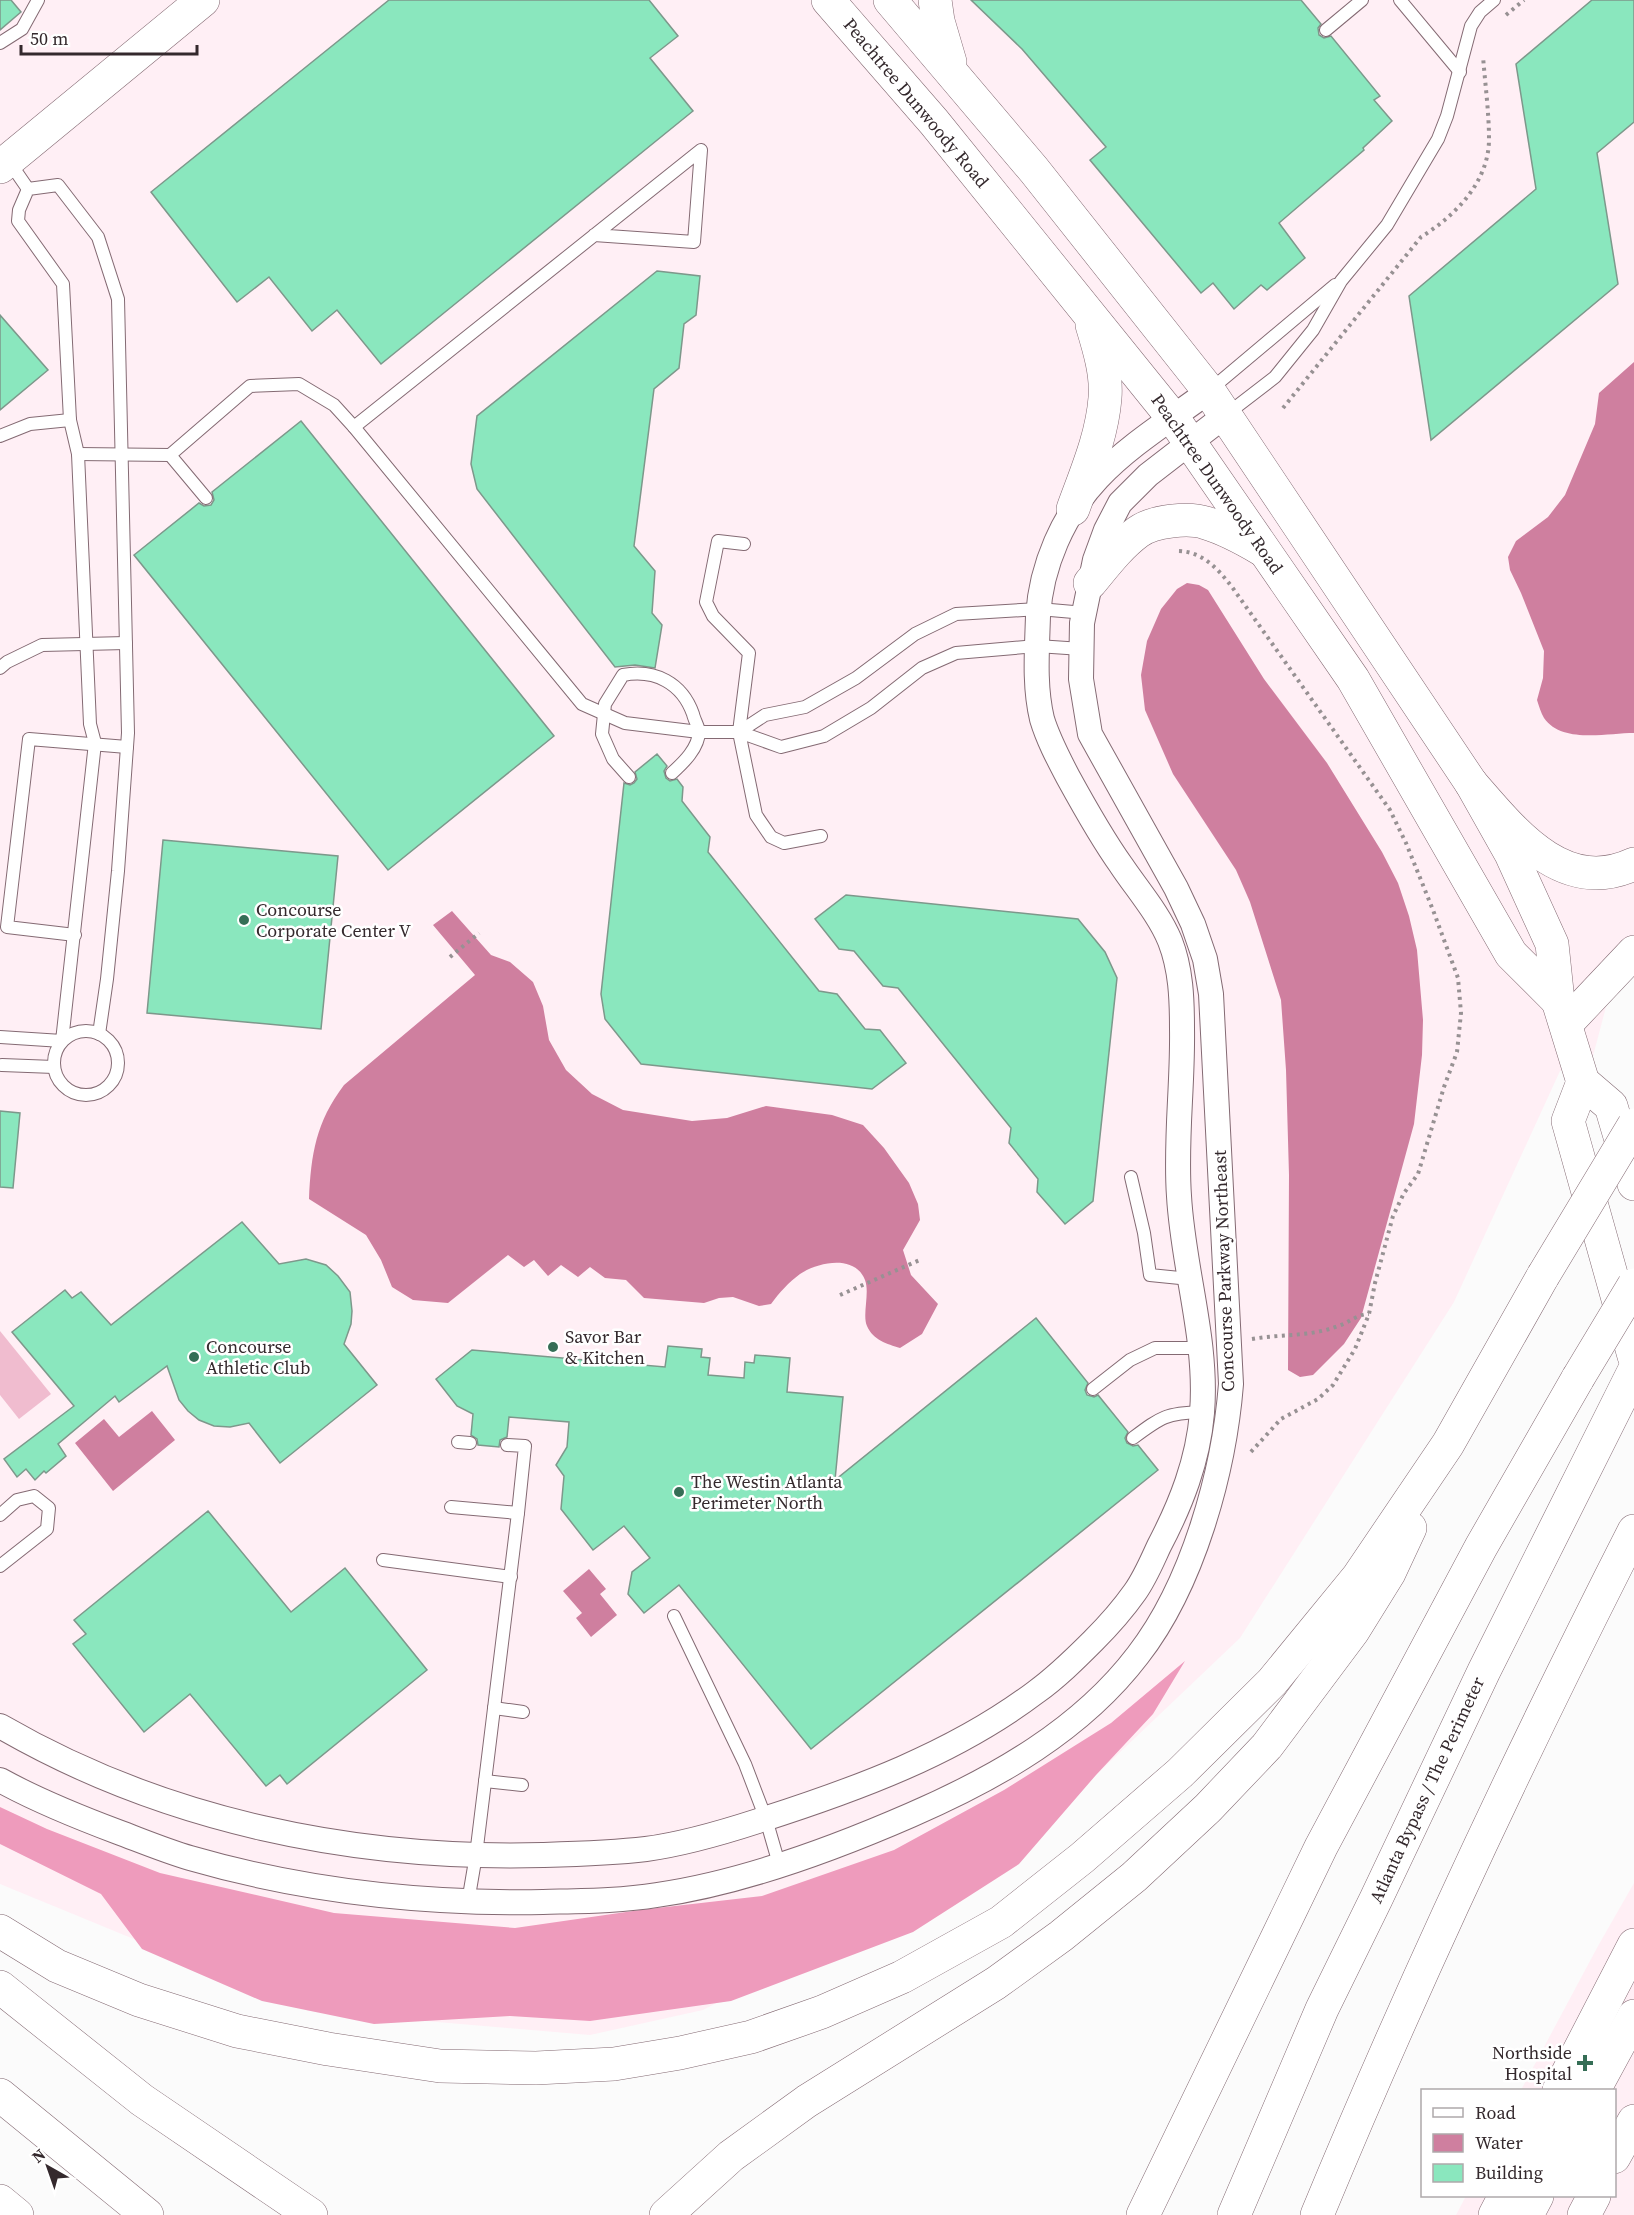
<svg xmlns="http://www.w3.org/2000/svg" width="1634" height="2215" viewBox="0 0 1634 2215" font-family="'Source Serif 4',serif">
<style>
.built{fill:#ffeff5}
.green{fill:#f0bccf}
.forest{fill:#ee9bbc}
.water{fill:#cf7f9f}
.building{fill:#8ae7be;stroke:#7d988b;stroke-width:1.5}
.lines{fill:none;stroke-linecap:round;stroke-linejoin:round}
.service-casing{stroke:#846a73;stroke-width:14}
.minor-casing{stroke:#846a73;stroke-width:26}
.secondary-casing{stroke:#846a73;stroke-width:34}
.motorway-casing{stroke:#846a73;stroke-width:34}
.path{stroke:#979193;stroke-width:4;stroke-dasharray:3 4.5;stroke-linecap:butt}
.service{stroke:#fff;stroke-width:12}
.minor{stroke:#fff;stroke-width:24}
.secondary{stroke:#fff;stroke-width:33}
.motorway{stroke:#fff;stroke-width:33}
.motorway-bridge-casing{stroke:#846a73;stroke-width:34;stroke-linecap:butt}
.motorway-bridge{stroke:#fff;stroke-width:33}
.poi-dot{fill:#356e56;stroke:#fff;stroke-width:2}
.labels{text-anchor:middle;stroke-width:5;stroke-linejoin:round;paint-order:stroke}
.street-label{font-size:18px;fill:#34292d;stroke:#fff}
.poi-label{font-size:18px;fill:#34292d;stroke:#fff;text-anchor:start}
</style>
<rect width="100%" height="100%" fill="#fbfbfb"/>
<g class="built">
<path d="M0,0H1634V961L1610,992L1593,1056L1560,1071L1454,1302L1240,1638L1073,1797L779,1970L703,2010L590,2035L309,2011L0,1884Z"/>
<path d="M1634,1883V2215H1456L1466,2196H1614V2090H1521L1598,1946Z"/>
</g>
<path class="green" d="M0,1331L51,1394L19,1419L0,1395Z"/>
<path class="forest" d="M1185,1661L1153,1714L1096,1775L1019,1864L913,1932L731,2001L590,2021L510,2016L374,2024L262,2001L142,1949L101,1894L0,1844V1807L47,1829L160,1873L334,1913L515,1928L640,1910L762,1896L894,1850L1004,1790L1111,1723Z"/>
<g class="water">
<path d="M1634,362V733C1607,733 1562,744 1544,718C1541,713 1539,706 1537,700L1543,678L1544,651L1521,593L1510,570L1508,557L1516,541L1548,517L1565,495L1595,424L1599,393Z"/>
<path d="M1187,583L1199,585L1208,590L1264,679L1327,763L1382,852L1398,883L1409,916L1417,950L1423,1020L1422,1055L1414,1124L1361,1318L1344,1344L1313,1375L1300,1377L1288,1370L1289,1175L1286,1070L1281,1000L1250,902L1236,870L1173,774L1145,710L1141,675L1147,641L1161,609L1177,589Z"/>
<path d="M452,911L491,955L510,962L533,982L543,1006L549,1040L566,1070L592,1094L623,1110L692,1121L727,1118L766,1106L832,1115L863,1125L884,1148L909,1183L918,1204L920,1220L903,1250L911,1275L938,1304L922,1334L900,1348C887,1344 873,1340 867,1326C862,1315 870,1293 865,1280C855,1254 818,1262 800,1274C789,1282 779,1293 771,1304L759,1306L733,1297L719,1298L704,1303L644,1298L626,1280L605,1278L590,1267L578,1277L561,1265L548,1276L534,1260L524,1267L508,1255L448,1303L413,1300L392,1287L381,1260L366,1235L309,1199C311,1154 316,1122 344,1085L475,975L433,925Z"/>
<path d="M152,1411L175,1440L113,1491L75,1443L104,1419L119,1437Z"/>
<path d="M589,1569L606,1589L600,1594L617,1615L591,1637L576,1618L582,1613L563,1591Z"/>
</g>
<g class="building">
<path d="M0,0H11L21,12L0,30Z"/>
<path d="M389,0H649L678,36L650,58L693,111L381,364L337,310L312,331L269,277L237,302L151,192Z"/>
<path d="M971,0H1301L1321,24L1318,28L1319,35L1324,38L1331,36L1380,96L1374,100L1392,121L1363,148L1364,150L1279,223L1305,258L1267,290L1261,285L1234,309L1213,283L1201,293L1090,160L1106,147L1022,49Z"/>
<path d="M1592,0H1634V122L1597,153L1618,284L1431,440L1409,296L1536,189L1516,64Z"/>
<path d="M657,271L700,276L696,315L684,324L679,368L654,389L634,546L655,571L652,613L662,625L655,668L635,665L615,667L477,489L471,464L477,416Z"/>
<path d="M0,315L48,370L0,410Z"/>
<path d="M301,421L554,736L388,870L134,555L199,503L204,506L211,505L214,500L212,492Z"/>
<path d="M657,754L667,766L664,771L666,778L670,781L677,779L683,787L682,801L710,837L708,852L819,991L837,994L865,1029L880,1030L906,1063L872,1089L641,1064L605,1019L601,994L624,783L630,785L634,783L637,779L635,772Z"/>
<path d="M163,840L338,856L321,1029L147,1013Z"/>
<path d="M846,895L1078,919L1105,952L1117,978L1093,1201L1065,1224L1037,1192L1038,1179L1009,1143L1011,1128L898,988L883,986L854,951L839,949L815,919Z"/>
<path d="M0,1111L20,1113L13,1188L0,1187Z"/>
<path d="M242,1222L279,1264L306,1259L326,1265L338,1276L350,1292L352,1311L351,1324L344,1344L377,1385L280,1463L249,1423L230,1427L214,1426L199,1420L188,1411L179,1400L167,1366L119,1402L115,1396L58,1444L66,1456L46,1473L44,1471L35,1480L26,1469L17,1477L4,1459L74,1406L12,1332L65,1290L72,1298L81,1292L111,1325Z"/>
<path d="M1036,1318L1088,1383L1085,1390L1087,1395L1094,1397L1098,1395L1128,1432L1125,1438L1127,1443L1133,1446L1138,1445L1158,1470L811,1749L679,1585L644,1613L628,1594L632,1572L650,1558L624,1526L593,1550L561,1509L564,1476L556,1465L567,1447L569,1422L509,1417L507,1437L500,1440L499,1447L478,1445L477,1439L471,1435L473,1414L457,1406L436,1379L472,1350L665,1367L668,1346L702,1349L701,1357L710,1358L708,1375L744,1378L745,1362L754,1363L755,1355L790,1358L787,1392L843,1397L835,1480Z"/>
<path d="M208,1511L291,1612L345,1568L427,1670L287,1784L280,1775L266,1786L190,1694L144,1732L73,1644L86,1634L74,1620Z"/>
</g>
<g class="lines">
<defs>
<g id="service">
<path d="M1400,0L1460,72"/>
<path d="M1326,30L1362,0"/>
<path d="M0,43L22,29L38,0"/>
<path d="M8,160L28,189"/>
<path d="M1210,390L1335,285"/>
<path d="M1227,414L1275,377L1313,330L1341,281L1387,225L1438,139L1447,116L1471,26L1480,12L1494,0"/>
<path d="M354,427L582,704L625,723L699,732H739L781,747L824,736L871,708L922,668L956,653L1037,646L1082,649"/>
<path d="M0,436L30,424L70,420"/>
<path d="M78,454L170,455L250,386L299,384L334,405L354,427C470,334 586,242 701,150L694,242L594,235"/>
<path d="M170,455L206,498"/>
<path d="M744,544L718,541L706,602L713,616L749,653L739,732L756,815L771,837L784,843L821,836"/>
<path d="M0,668L7,662L42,645L126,643"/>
<path d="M739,732L765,715L805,707L856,678L915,634L956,614L1039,609L1085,613"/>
<path d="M629,777L613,759L602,734L605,704L623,675C655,669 682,683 693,714C694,719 698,726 699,731C699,748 683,763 672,773"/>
<path d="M75,935L7,927L29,739L127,747"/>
<circle cx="86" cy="1063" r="32"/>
<path d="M0,1037L62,1041L95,743L90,724L78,454L70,420L63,284L18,221L19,210L28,189L58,185L98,237L118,299L128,733L118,871L107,979L99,1034"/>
<path d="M2,1065L54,1067"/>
<path d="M1131,1177L1144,1233L1150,1275L1190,1279"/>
<path d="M1093,1389L1130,1360L1155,1348H1201"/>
<path d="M1133,1438C1161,1417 1166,1413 1202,1412"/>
<path d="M458,1442L470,1443"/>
<path d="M451,1507L518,1513L525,1446L507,1445"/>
<path d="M0,1515L17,1500L34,1496L49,1508L47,1529L0,1566"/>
<path d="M383,1560L511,1577"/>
<path d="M674,1616L745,1764L766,1819L779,1864"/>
<path d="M494,1708L523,1712"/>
<path d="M485,1781L522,1785"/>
<path d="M468,1902L476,1855L518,1513"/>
</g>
<g id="minor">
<path d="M0,1726C164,1821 354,1860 543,1855C577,1854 612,1853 646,1849C684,1844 721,1833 758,1821C855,1790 954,1754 1036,1692C1057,1677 1075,1659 1093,1641C1108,1626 1123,1609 1135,1592C1145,1578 1152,1561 1159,1546C1181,1504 1198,1461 1202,1413C1208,1340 1183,1269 1179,1196C1175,1141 1183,1085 1182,1029C1182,999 1181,969 1170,941C1159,914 1137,889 1121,865C1101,837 1085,808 1068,777C1058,758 1048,739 1042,719C1034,686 1037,650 1038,616C1041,566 1063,515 1098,478C1129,445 1173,418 1209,391"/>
<path d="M0,1780C38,1801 78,1817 118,1832C142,1841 166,1851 190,1858C304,1891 425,1904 543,1902C581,1901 620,1901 657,1895C742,1883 833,1849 911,1815C996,1778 1081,1730 1138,1655C1193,1584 1224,1472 1231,1384L1211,994L1205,959L1193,924L1176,888L1090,734L1081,679L1082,623L1095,560L1106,530L1120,503L1148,475L1227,414"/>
</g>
<g id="secondary">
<path d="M828,0L934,122L1173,418L1353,679L1511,954L1558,1001"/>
<path d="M890,0L1034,170L1209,391L1471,783L1511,854L1552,944L1558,1001L1583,1082L1611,1106L1634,1184"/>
<path d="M935,0L938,21L950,62"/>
<path d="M0,167L203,0"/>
<path d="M1073,509C1086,473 1102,437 1105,398C1107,374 1099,348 1092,325"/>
<path d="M1090,583C1105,565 1119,546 1138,532C1153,521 1189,517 1206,523C1226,529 1244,539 1261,549"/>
<path d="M1583,1082L1568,1121L1634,1356"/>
</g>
<g id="motorway">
<path d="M1471,783C1513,831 1563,897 1634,864"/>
<path d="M1566,1024L1634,952"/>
<path d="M0,1931L57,1966L139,2000L237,2031L328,2049L440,2066L536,2068L614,2064L680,2053L751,2037L822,2012L902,1977L1001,1922L1082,1858L1180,1773L1272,1682L1358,1577L1448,1444L1543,1276"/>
<path d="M0,1987L142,2100L311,2215"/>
<path d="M1559,2090L1634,1945"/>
<path d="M1594,2090L1634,2016"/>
<path d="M0,2095L147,2215"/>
<path d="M1614,2157L1634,2121"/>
<path d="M0,2201L17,2215"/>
<path d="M666,2215L731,2156L807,2101L996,1983L1061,1936L1134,1877L1208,1808L1267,1746L1353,1631L1389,1573L1410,1528"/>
<path d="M1143,2215L1321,1847L1481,1547L1578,1378"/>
<path d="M1234,2215L1322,2009L1376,1899L1484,1671L1634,1371"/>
<path d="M1317,2215C1413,1983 1520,1755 1634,1531"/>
<path d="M1495,2215L1505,2196"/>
<path d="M1527,2215L1537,2196"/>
<path d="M1584,2215L1594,2196"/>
</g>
</defs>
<use href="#service" class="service-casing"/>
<use href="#minor" class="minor-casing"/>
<use href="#secondary" class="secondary-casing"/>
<use href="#motorway" class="motorway-casing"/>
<g class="path">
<path d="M1506,15L1524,0"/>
<path d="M1283,408L1421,237C1455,216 1489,182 1489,139C1489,112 1485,83 1483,56"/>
<path d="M1179,551C1203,552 1218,569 1232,587L1390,810L1406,843L1433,910L1458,978L1461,1013L1457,1052L1444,1087L1418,1174L1404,1193L1393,1216L1375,1283L1369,1314L1355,1349L1333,1385L1318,1399L1281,1419L1249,1454"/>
<path d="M450,957L479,933"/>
<path d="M840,1295L922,1259"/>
<path d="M1252,1339C1281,1334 1310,1337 1338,1326C1349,1323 1357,1314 1369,1314"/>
</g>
<use href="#service" class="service"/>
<use href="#minor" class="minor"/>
<use href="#secondary" class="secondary"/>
<use href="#motorway" class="motorway"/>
<defs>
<g id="motorway-bridge">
<path d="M1543,1276L1634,1125"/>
<path d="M1578,1378L1634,1285"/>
</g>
</defs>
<use href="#motorway-bridge" class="motorway-bridge-casing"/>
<use href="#motorway-bridge" class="motorway-bridge"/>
</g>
<g class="poi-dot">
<circle cx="244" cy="920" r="6"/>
<circle cx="553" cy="1347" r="6"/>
<circle cx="194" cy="1357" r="6"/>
<circle cx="679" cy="1492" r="6"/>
<path d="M1582 2054h6v6h6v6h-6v6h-6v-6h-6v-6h6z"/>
</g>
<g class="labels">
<g class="street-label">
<text transform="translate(916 103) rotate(50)" y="6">Peachtree Dunwoody Road</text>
<text transform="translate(1217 484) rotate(55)" y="6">Peachtree Dunwoody Road</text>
<text transform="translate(1224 1271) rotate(-92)" y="6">Concourse Parkway Northeast</text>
<text transform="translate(1427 1790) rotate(-65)" y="6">Atlanta Bypass / The Perimeter</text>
</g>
<g class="poi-label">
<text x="256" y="916">Concourse<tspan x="256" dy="21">Corporate Center V</tspan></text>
<text x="565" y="1343">Savor Bar<tspan x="565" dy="21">&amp; Kitchen</tspan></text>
<text x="206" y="1353">Concourse<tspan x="206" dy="21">Athletic Club</tspan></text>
<text x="691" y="1488">The Westin Atlanta<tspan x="691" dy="21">Perimeter North</tspan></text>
<text x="1572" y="2059" text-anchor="end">Northside<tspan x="1572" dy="21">Hospital</tspan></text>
</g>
</g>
<rect x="1421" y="2089" width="195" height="108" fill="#ffffff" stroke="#aea9ab" stroke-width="1.5"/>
<rect x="1433" y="2108" width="30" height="9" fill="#ffffff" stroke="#aea9ab" stroke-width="1.5"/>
<text x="1475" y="2119" font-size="18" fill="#34292d">Road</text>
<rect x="1433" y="2134" width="30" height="18" fill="#cf7f9f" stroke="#aea9ab" stroke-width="1.5"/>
<text x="1475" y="2149" font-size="18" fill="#34292d">Water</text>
<rect x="1433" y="2164" width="30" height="18" fill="#8ae7be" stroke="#aea9ab" stroke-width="1.5"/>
<text x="1475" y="2179" font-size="18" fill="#34292d">Building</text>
<g transform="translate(48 2167) rotate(320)" stroke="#ffffff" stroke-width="4.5" paint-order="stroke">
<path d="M0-4.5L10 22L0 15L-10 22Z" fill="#34292d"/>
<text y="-9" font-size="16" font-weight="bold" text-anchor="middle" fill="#34292d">N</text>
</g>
<path d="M21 45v9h176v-9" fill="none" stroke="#34292d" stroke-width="3"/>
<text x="30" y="45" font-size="18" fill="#34292d" stroke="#ffffff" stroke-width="4.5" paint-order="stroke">50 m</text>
</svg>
